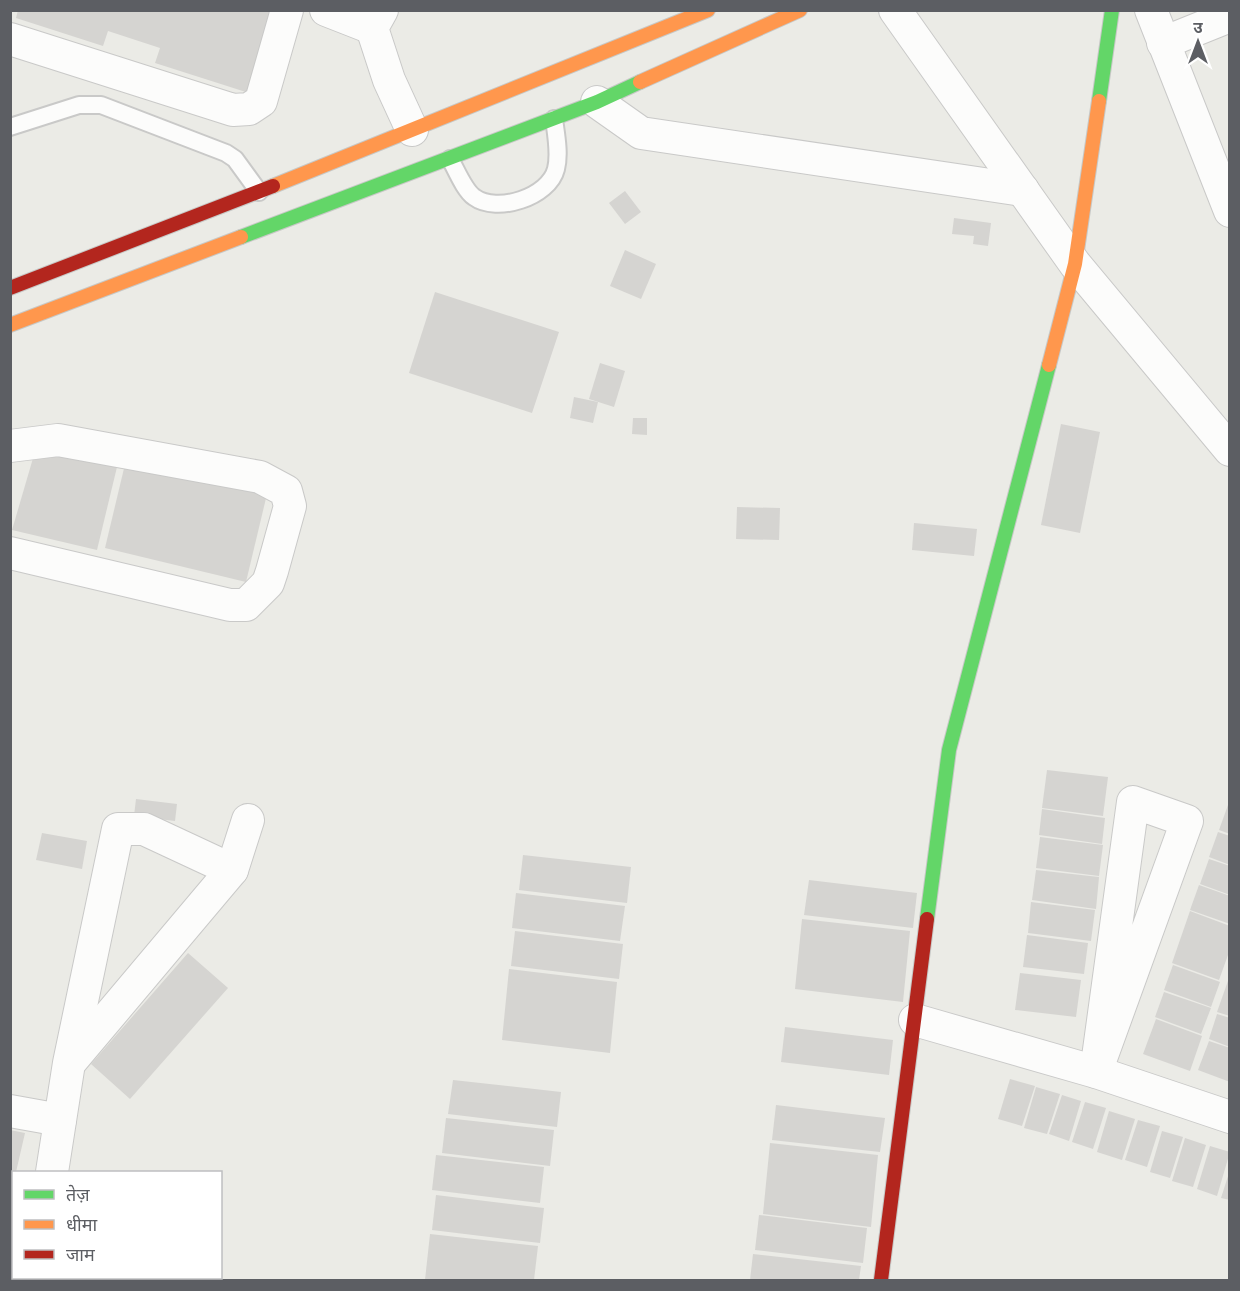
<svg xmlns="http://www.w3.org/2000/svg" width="1240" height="1291" viewBox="0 0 1240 1291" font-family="'Fira Sans Condensed','Noto Sans Devanagari',sans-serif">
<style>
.building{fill:#d5d4d1}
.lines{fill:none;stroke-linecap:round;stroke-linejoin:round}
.lane-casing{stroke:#c9c9c8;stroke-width:20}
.street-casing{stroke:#c9c9c8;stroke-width:34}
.fast-casing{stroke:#c7c8c6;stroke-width:16}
.slow-casing{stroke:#c7c8c6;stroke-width:16}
.jam-casing{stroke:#c7c8c6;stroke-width:16}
.lane{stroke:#fcfcfb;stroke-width:16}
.street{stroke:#fcfcfb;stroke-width:32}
.fast{stroke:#63d668;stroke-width:14}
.slow{stroke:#ff974d;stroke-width:14}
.jam{stroke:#b3261e;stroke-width:14}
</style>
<rect width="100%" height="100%" fill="#ebebe6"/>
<g class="building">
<path d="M18,10H276L249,93L155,63L160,48L108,31L103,46L16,18Z"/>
<path d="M625,191L641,212L625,224L609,203Z"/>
<path d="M954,218L991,223L988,246L973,244L974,236L952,234Z"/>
<path d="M625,250L656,264L641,299L610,286Z"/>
<path d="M435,292L559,332L532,413L409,373Z"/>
<path d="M600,363L625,371L614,407L589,399Z"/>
<path d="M574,397L598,402L593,423L570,418Z"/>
<path d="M633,418H647V435L632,434Z"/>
<path d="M1061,424L1100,432L1080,533L1041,525Z"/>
<path d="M36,448L117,467L97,550L12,530Z"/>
<path d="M126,460L267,494L246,582L105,548Z"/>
<path d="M737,507L780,508L779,540L736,539Z"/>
<path d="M914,523L977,529L974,556L912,550Z"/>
<path d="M1047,770L1108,777L1103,816L1042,808Z"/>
<path d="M136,799L177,804L175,821L134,816Z"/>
<path d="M1228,805L1230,806V834L1219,830Z"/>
<path d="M1042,809L1105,818L1102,844L1039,835Z"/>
<path d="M1218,832L1230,836V865L1209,857Z"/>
<path d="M42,833L87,841L82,869L36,860Z"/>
<path d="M1040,837L1103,845L1099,876L1036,868Z"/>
<path d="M523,855L631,867L627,903L519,890Z"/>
<path d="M1209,859L1230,866V895L1200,884Z"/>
<path d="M1036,870L1099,877L1096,909L1032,900Z"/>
<path d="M809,880L917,893L913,928L804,915Z"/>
<path d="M1199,885L1230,896V924L1190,910Z"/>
<path d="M516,893L625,906L620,941L512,928Z"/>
<path d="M1031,902L1095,910L1091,941L1028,933Z"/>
<path d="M1190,911L1230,926L1228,955L1219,980L1172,963Z"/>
<path d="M802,919L910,931L903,1002L795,989Z"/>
<path d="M515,931L623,944L619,979L511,966Z"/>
<path d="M1027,935L1088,943L1084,974L1023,967Z"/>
<path d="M188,953L228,988L130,1099L91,1064Z"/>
<path d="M1173,965L1220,982L1211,1007L1164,990Z"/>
<path d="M509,969L617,982L610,1053L502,1040Z"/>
<path d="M1020,973L1081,980L1076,1017L1015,1010Z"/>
<path d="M1229,978H1230V1016L1217,1012Z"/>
<path d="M1164,992L1211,1008L1201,1034L1155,1017Z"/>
<path d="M1217,1014L1230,1018V1047L1209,1039Z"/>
<path d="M1156,1019L1202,1036L1190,1071L1143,1054Z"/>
<path d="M785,1027L893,1040L889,1075L781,1062Z"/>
<path d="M1209,1041L1230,1048V1082L1198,1070Z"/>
<path d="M1010,1079L1035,1086L1022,1126L998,1119Z"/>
<path d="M453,1080L561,1092L557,1127L448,1114Z"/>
<path d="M1036,1087L1060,1094L1047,1134L1024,1128Z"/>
<path d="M1062,1095L1081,1101L1069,1141L1049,1134Z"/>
<path d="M1085,1102L1106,1108L1093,1149L1072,1142Z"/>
<path d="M776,1105L885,1118L880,1152L772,1140Z"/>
<path d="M1109,1111L1135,1119L1122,1160L1097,1152Z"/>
<path d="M446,1118L554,1130L550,1166L442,1153Z"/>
<path d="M1138,1120L1160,1126L1147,1167L1125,1160Z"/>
<path d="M10,1130L25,1133L16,1172H14L12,1196Z"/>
<path d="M1162,1131L1183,1137L1170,1178L1150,1172Z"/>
<path d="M1185,1138L1206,1145L1193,1187L1172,1181Z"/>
<path d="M770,1143L878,1155L871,1227L763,1214Z"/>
<path d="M1210,1146L1230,1152L1217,1196L1197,1189Z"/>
<path d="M436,1155L544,1167L540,1203L432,1190Z"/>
<path d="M1229,1173H1230V1200L1221,1198Z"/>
<path d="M436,1195L544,1208L540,1243L432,1230Z"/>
<path d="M759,1215L867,1228L863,1263L755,1250Z"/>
<path d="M430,1234L538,1246L534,1280H425Z"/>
<path d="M753,1254L861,1266L859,1280H750Z"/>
</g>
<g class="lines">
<defs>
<g id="lane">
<path d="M10,127L79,105H101L226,153L235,159L259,192"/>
<path d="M450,159C456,169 464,190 474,197C497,214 549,197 556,169C560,154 556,134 554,119"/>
</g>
<g id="street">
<path d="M326,10L372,28"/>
<path d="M382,10L372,28L389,80L412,130"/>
<path d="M895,10L1075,264L1230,450"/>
<path d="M1151,10L1230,211"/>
<path d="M10,39L233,110L249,109L261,101L287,10"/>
<path d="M1163,43L1230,16"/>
<path d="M597,102L641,133L1023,190"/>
<path d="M10,446L58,440L260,477L286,491L290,506L272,571L268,583L246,605H230L10,553"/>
<path d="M1133,802L1187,821L1096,1072Z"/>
<path d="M915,1020L1096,1072L1230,1117"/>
<path d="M72,1060L232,870L248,820"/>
<path d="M10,1111L60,1120"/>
<path d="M52,1172L69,1063L118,829H144L232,870"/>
<path d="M34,1280L35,1278"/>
</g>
<g id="fast">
<path d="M1099,101L1112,10"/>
<path d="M241,237L597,102L640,82"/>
<path d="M927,919L949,750L1049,365"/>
</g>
<g id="slow">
<path d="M640,82L800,10"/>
<path d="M273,186L708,10"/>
<path d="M10,325L241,237"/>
<path d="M1049,365L1075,264L1099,101"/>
</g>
<g id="jam">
<path d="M10,288L273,186"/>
<path d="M881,1280L927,919"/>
</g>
</defs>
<use href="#lane" class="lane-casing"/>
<use href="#street" class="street-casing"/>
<use href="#fast" class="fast-casing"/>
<use href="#slow" class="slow-casing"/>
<use href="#jam" class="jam-casing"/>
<use href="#lane" class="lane"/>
<use href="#street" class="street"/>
<use href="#fast" class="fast"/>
<use href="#slow" class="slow"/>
<use href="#jam" class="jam"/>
</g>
<rect width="1240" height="1291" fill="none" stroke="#5c5e63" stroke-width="24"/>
<rect x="12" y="1171" width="210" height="108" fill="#ffffff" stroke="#bebfc1" stroke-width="1.5"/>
<rect x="24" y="1190" width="30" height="9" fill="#63d668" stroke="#bebfc1" stroke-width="1.5"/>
<text x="66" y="1201" font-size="18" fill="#5c5e63">तेज़</text>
<rect x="24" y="1220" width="30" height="9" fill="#ff974d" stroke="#bebfc1" stroke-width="1.5"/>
<text x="66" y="1231" font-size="18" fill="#5c5e63">धीमा</text>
<rect x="24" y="1250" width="30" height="9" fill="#b3261e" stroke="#bebfc1" stroke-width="1.5"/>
<text x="66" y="1261" font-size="18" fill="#5c5e63">जाम</text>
<g transform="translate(1198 42)" stroke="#ffffff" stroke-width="4.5" paint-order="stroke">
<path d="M0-4.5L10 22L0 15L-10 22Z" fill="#5c5e63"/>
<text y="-9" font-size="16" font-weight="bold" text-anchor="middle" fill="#5c5e63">उ</text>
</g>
</svg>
